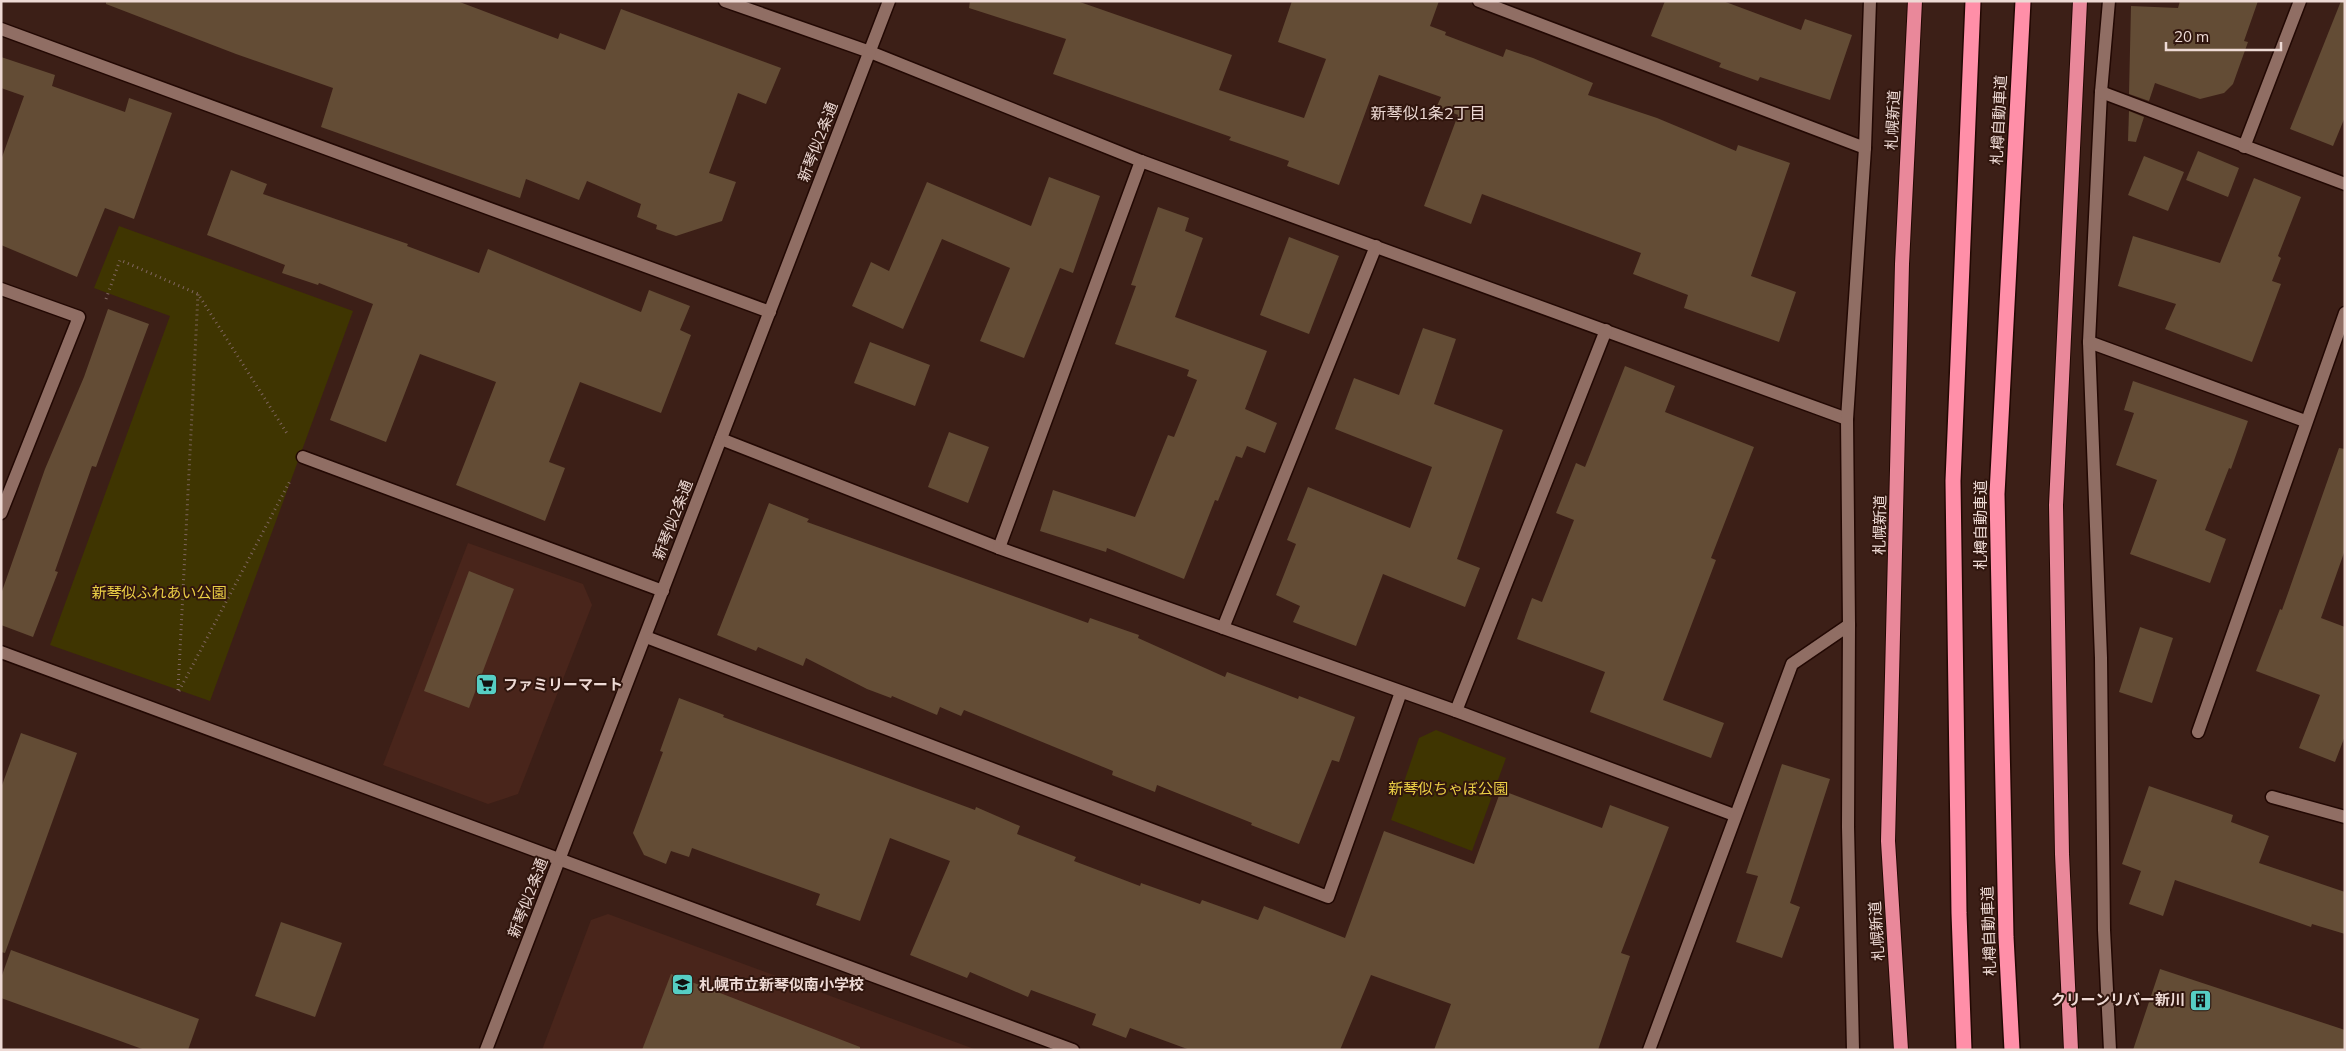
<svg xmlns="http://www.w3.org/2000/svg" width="2346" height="1051" viewBox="0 0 2346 1051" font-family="Mulish,'Noto Sans JP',sans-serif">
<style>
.built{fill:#49251b}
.green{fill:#3f3501}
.building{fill:#634c35}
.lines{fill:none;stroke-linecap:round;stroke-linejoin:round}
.minor-casing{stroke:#220803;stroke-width:15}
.tertiary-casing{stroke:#220803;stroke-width:15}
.trunk-casing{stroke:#220803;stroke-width:16}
.motorway-casing{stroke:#220803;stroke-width:18}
.path{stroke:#7f655f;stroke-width:3;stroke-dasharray:1 4;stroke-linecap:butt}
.minor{stroke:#906e64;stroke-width:12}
.tertiary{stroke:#906e64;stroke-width:12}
.trunk{stroke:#e9889a;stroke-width:14}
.motorway{stroke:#ff8fa8;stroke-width:15}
.labels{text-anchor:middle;stroke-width:4;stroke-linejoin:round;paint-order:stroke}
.street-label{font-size:15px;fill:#eedad5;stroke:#31160e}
.park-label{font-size:15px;fill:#eace45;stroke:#31160e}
.poi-label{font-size:15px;font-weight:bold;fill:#eedad5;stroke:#31160e;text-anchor:start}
.neighbourhood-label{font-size:16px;fill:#eedad5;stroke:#31160e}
</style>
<rect width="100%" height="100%" fill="#3c1f17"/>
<g class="built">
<path d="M468,543L583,584L592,605L518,794L488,804L383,765Z"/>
<path d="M608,914L977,1050H542L591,920Z"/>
</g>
<g class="green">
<path d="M119,226L353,311L210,701L50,645L170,316L94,288Z"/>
<path d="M1436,730L1506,758L1472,851L1391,820L1419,738Z"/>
</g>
<g class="building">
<path d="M106,1H457L558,39L560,33L605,50L621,9L781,68L766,104L738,93L709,173L736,182L722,221L676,236L656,229L657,225L637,217L641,204L587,181L579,200L526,179L520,198L321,127L333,88L236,54L106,4Z"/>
<path d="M970,1H1077L1232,55L1219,90L1304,118L1326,59L1278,42L1292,1H1439L1430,26L1446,32L1445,35L1503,57L1506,49L1533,58L1593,83L1588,95L1657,118L1736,151L1738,145L1790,163L1751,276L1796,292L1779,342L1684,308L1688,295L1633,274L1641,253L1482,194L1471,224L1424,206L1458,115L1437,106L1441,97L1379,75L1339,185L1287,166L1289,161L1229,140L1231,137L1053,74L1066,39L969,8Z"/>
<path d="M1665,1H1723L1801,30L1805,19L1852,35L1830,100L1760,77L1758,81L1719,67L1721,63L1651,36Z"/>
<path d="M2180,1H2258L2244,41L2248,42L2233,84L2224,93L2200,99L2155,83L2149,101L2129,94L2131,6L2178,8Z"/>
<path d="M2341,1H2345V117L2333,146L2290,129Z"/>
<path d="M1,57L55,75L52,86L125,112L129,98L172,113L134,219L105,208L77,277L1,245V160L24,96L1,88Z"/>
<path d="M2129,111L2144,117L2136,142L2128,141Z"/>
<path d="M2198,151L2239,168L2228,197L2186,180Z"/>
<path d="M2144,156L2184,172L2168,211L2128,195Z"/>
<path d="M231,170L267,184L263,194L408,244L407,246L479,273L488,249L641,312L649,290L690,306L680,330L691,335L661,413L580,382L549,462L565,468L545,521L456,485L496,382L420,354L386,442L330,420L373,304L319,283L318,285L282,273L285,265L207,235Z"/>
<path d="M1049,177L1100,196L1073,273L1060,268L1024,358L980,341L1010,268L942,239L903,329L852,306L871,262L889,271L927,182L1031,226Z"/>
<path d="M2254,178L2301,197L2278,256L2281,258L2272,281L2281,284L2252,362L2165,329L2176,304L2118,286L2133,236L2220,263Z"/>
<path d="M1158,207L1189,218L1185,231L1203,238L1175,317L1267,351L1245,409L1277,423L1265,453L1247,446L1242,458L1236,456L1218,501L1215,500L1184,579L1107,548L1106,552L1040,531L1053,490L1135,517L1168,435L1174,437L1197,380L1187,376L1189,370L1115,344L1136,286L1131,285Z"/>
<path d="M1289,237L1339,256L1309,334L1260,315Z"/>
<path d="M108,309L149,324L96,467L92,466L55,571L58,572L33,637L1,625V594L45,469L84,377Z"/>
<path d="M1423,328L1456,339L1434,404L1503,430L1457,559L1480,568L1465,607L1383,574L1356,646L1293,622L1300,606L1276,595L1296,544L1287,540L1308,487L1410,528L1432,467L1335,429L1354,378L1399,395Z"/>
<path d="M870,342L930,365L915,406L854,383Z"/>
<path d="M1625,366L1675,386L1665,412L1754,447L1711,558L1716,560L1663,700L1724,723L1711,758L1590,712L1605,672L1517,639L1532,598L1542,602L1574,520L1556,513L1576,463L1585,467Z"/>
<path d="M2133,381L2248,421L2231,469L2229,468L2205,530L2226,539L2210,583L2130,554L2157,480L2116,465L2134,413L2124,410Z"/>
<path d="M949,432L989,447L968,503L928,487Z"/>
<path d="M2339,448L2345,449V550L2321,618L2345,627V736L2335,762L2299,748L2320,695L2256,671L2280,609L2282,610Z"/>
<path d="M769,503L809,519L807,522L1088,623L1090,618L1139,635L1138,638L1225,677L1227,672L1298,699L1299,696L1355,717L1339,762L1332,760L1299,844L1251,825L1252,823L1157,785L1155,792L1112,775L1113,771L964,710L961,716L940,707L937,715L892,696L891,698L867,689L806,658L803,666L758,647L756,651L717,635Z"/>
<path d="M469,571L514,589L469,708L424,691Z"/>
<path d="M2140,627L2173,638L2152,703L2119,692Z"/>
<path d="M679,698L724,715L723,717L975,810L976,807L1020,826L1017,834L1076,857L1074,861L1140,886L1141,883L1200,904L1202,900L1258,920L1264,906L1345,938L1384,831L1474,864L1501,790L1602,828L1610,805L1669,827L1621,953L1630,956L1598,1050H1434L1451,1004L1371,975L1340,1050H1190L1130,1028L1126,1038L1092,1025L1096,1014L1031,990L1028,997L970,972L967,978L910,955L950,861L890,838L860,921L816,905L820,894L692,848L689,857L671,851L666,864L644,855L633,833L663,752L660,751Z"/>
<path d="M21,733L77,753L5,953L1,952V788Z"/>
<path d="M1782,764L1830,779L1790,903L1800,907L1782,958L1736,942L1758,876L1746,873Z"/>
<path d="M2149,786L2233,815L2231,822L2269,836L2259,863L2345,892V934L2312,924L2311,927L2175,880L2163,916L2129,904L2141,871L2122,864Z"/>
<path d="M281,922L342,943L315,1017L255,996Z"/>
<path d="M11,950L199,1019L188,1050H145L1,998V978Z"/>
<path d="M2160,969L2345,1030V1050H2133Z"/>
<path d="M671,974L860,1047V1050H642Z"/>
</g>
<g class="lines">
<defs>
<g id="minor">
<path d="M725,1L870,52L1141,161L1847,419"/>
<path d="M1479,1L1865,148"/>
<path d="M2109,1L2101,92L2089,342L2101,658L2104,930L2110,1050"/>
<path d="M1,29L770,312"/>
<path d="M2101,92L2345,184"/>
<path d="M2244,147L2300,1"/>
<path d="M1,289L79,317L1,513"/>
<path d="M2089,342L2305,421"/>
<path d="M721,439L999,548L1456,711L1734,815"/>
<path d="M303,457L663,591"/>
<path d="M999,548L1141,161"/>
<path d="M1223,628L1376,246"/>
<path d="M646,637L1328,897L1401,692"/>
<path d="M1,652L1073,1050"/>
<path d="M1456,711L1606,330"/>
<path d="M2198,732L2345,313"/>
<path d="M2272,797L2345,817"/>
<path d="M1649,1050L1792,664L1849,625"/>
<path d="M1853,1050L1848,827L1849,625L1847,419L1865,148L1870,1"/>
</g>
<path id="tertiary" d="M486,1050L889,1"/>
<g id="trunk">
<path d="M1901,1050L1888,841L1902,264L1915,1"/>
<path d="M2071,1050L2062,854L2056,505L2080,1"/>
</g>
<g id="motorway">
<path d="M1964,1050L1959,913L1953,481L1973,1"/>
<path d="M2012,1050L2006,937L1997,494L2023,1"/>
</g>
</defs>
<use href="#minor" class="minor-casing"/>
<use href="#tertiary" class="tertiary-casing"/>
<use href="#trunk" class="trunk-casing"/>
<use href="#motorway" class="motorway-casing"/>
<g class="path">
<path d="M106,299L120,260L198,294L288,435"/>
<path d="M178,690L198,294"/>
<path d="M179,691L291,479"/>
</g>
<use href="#minor" class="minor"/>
<use href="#tertiary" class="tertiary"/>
<use href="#trunk" class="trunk"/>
<use href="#motorway" class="motorway"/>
</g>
<defs>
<symbol id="supermarket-square" viewBox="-11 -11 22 22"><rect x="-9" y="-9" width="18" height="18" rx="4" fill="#56cec4" stroke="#31160e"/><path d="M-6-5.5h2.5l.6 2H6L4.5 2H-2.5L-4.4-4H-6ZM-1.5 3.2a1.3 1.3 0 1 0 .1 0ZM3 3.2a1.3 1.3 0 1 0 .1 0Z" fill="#111"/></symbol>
<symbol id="school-square" viewBox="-11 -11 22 22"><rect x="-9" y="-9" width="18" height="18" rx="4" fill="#56cec4" stroke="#31160e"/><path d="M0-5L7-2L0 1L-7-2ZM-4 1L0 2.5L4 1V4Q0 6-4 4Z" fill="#111"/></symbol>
<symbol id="building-square" viewBox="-11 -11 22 22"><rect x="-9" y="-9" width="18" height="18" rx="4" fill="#56cec4" stroke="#31160e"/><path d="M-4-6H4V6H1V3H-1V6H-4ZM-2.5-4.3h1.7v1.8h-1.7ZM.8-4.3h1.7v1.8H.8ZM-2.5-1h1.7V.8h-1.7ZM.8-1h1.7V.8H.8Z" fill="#111"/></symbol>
</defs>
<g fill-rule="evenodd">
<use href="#supermarket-square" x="474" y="672" width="25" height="25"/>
<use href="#school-square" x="670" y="972" width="25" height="25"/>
<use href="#building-square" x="2188" y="988" width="25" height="25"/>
</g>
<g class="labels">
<g class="street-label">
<text transform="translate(1893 120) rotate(-87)" y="5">札幌新道</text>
<text transform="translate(1999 120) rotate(-87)" y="5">札樽自動車道</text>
<text transform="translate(818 142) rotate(-69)" y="5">新琴似2条通</text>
<text transform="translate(673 520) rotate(-69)" y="5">新琴似2条通</text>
<text transform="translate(1880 525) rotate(-89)" y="5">札幌新道</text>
<text transform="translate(1981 525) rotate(-90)" y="5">札樽自動車道</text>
<text transform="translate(528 898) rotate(-69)" y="5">新琴似2条通</text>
<text transform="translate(1877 931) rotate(-94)" y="5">札幌新道</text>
<text transform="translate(1989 931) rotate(-92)" y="5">札樽自動車道</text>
</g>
<g class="park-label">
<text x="159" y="598">新琴似ふれあい公園</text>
<text x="1448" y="794">新琴似ちゃぼ公園</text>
</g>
<g class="poi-label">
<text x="503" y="690">ファミリーマート</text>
<text x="699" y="990">札幌市立新琴似南小学校</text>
<text x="2185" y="1005" text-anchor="end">クリーンリバー新川</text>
</g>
<g class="neighbourhood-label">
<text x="1428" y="119">新琴似1条2丁目</text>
</g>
</g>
<rect width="2346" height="1051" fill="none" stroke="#eedad5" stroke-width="5"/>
<path d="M2166 42v8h115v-8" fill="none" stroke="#eedad5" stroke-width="2.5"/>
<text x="2174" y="42" font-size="15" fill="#eedad5" stroke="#31160e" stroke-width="4" paint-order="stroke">20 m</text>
</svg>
